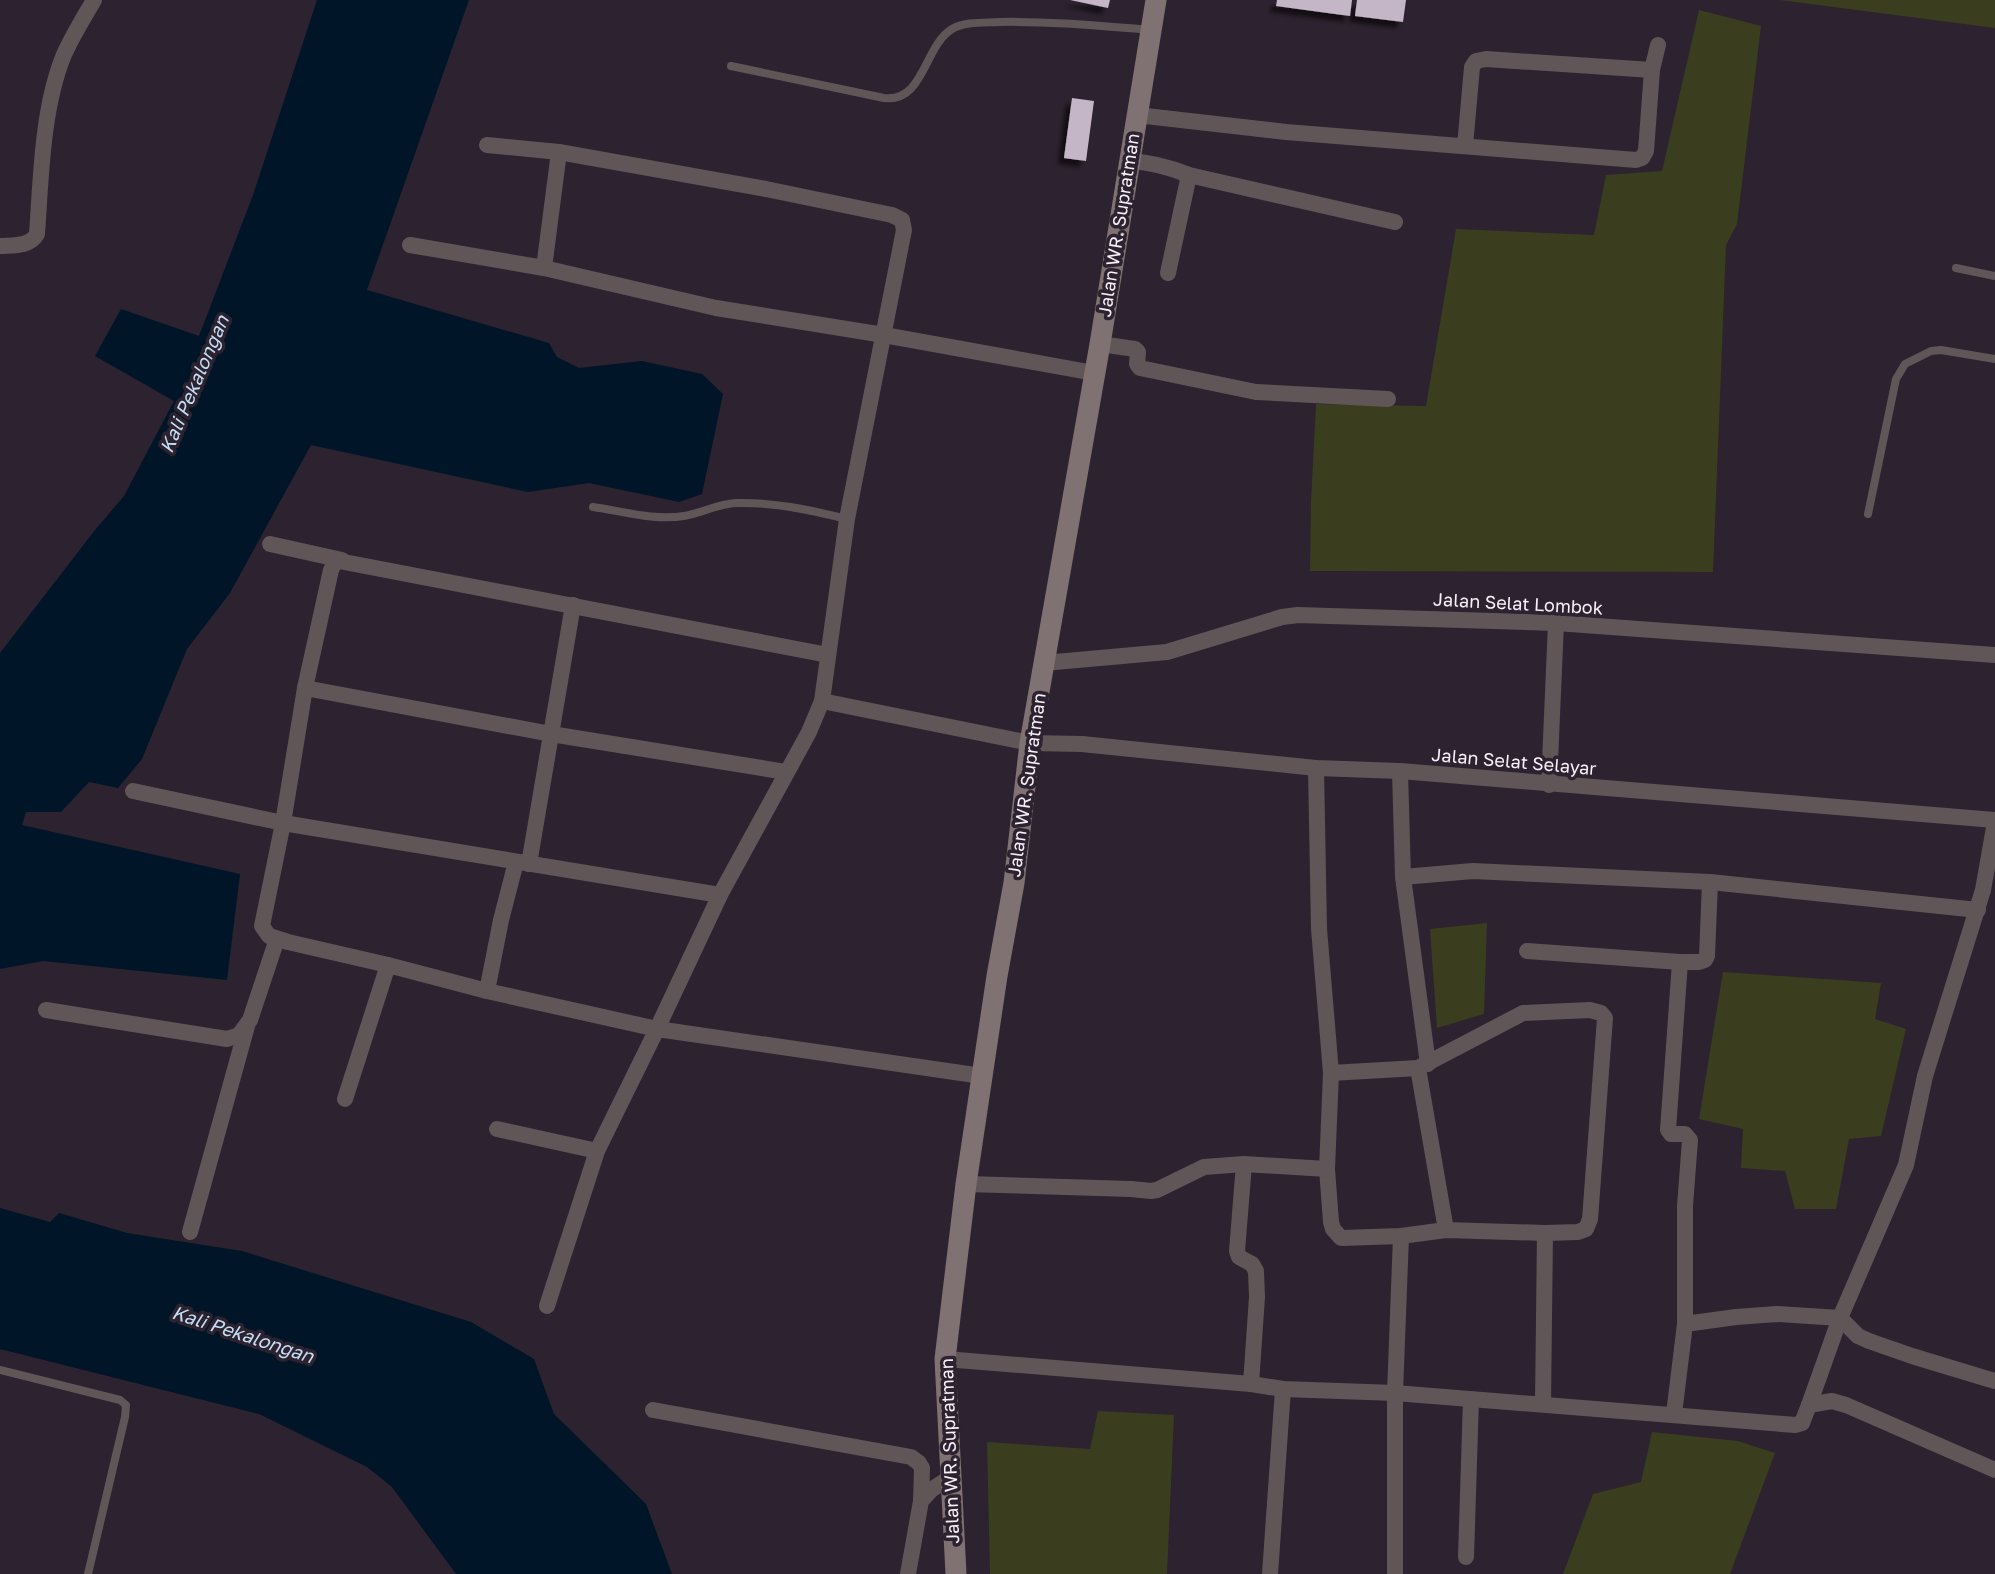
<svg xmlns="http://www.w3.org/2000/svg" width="1995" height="1574" viewBox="0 0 1995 1574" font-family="'Golos Text',sans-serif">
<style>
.green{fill:#3a3e1f}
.water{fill:#001527}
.building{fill:#c4b6c7;filter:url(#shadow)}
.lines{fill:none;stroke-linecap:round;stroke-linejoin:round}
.lane{stroke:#605657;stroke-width:8}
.street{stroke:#605657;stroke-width:16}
.secondary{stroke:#807172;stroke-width:21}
.labels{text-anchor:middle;stroke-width:7;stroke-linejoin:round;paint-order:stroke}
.street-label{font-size:18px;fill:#f8f0f9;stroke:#2d222f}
.water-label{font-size:19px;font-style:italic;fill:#c3def5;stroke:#2d222f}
</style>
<defs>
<filter id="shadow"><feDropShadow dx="-6" dy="6" stdDeviation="2" flood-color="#0009"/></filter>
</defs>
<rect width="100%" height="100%" fill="#2d222f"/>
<g class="green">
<path d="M1780,0H1995V28Z"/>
<path d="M1699,10L1761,26L1737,224L1726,245L1713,572L1310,571L1311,502L1316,404L1426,406L1456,229L1594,235L1606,175L1662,171Z"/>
<path d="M1487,923L1484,1014L1437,1028L1430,929Z"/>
<path d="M1723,972L1881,983L1875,1019L1906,1029L1881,1136L1849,1139L1836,1209H1795L1785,1171L1741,1168L1743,1129L1699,1119Z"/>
<path d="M1098,1411L1174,1415L1167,1574H990L987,1442L1090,1449Z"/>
<path d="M1652,1432L1738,1441L1775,1453L1730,1574H1563L1593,1494L1641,1482Z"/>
</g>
<g class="water">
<path d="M317,0H469L367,290L549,343L557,357L579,368L642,361L702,374L723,394L702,494L679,502L589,483L528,492L311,445L230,593L187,649L142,759L118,788L89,782L61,812H26L22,825L240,874L227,980L43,961L0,969V653L95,530L124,496L174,401L95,356L121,309L199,336L253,195Z"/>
<path d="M0,1208L50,1222L59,1213L127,1233L242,1251L471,1322L534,1359L554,1414L646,1504L672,1574H456L392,1487L367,1467L259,1414L0,1349Z"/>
</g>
<g class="building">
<path d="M1070,0H1110L1108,8Z"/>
<path d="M1277,0H1352L1350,16L1276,6Z"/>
<path d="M1357,0H1406L1403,22L1355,16Z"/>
<path d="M1072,98L1094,101L1086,161L1064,158Z"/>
</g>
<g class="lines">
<g class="lane">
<path d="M731,66L884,98C924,103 924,46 952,29C965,21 985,23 1000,22C1050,21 1101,26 1151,30"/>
<path d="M1956,268L1995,276"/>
<path d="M593,507C622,511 654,521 684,516C702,513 717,504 736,503C774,502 810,510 847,519"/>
<path d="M1868,514L1896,379L1905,364L1931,351L1941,350L1995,359"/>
<path d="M0,1370L120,1400L126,1405L125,1417L88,1574"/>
</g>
<g class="street">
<path d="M1137,115L1286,132L1636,160L1642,158L1646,151L1652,70L1658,45"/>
<path d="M487,145L559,152L766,189L892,215L902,220L904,230L847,519L822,701L809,732L720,895L657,1029L597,1151L547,1306"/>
<path d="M1465,146L1472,67L1476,61L1486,59L1652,70"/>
<path d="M1129,161C1151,162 1169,167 1189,175L1395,222"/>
<path d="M410,245L544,268L716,308L884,335L1094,373"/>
<path d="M0,246C13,245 30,247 37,234C41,178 42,110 63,57C71,38 83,19 94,0"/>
<path d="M544,268L559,152"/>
<path d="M1168,273L1189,175"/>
<path d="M1100,344L1135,349L1138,352L1137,364L1140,368L1256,392L1388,399"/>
<path d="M270,544L342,560"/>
<path d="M828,655L339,561L334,564L331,570L305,688L283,823L262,926L269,936L288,942L388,965L487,991L657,1029L982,1076"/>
<path d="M1044,663L1167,652L1282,617L1298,615L1556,623L1995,655"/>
<path d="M305,688L551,734L786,772"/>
<path d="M822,701L1030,743L1082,744L1316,768L1400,771L1995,820"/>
<path d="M1316,768L1319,929L1331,1073L1327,1169L1331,1222L1333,1229L1341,1238L1401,1236L1446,1230L1545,1233L1578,1232L1586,1229L1590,1219L1605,1018L1601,1013L1590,1010L1523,1013L1418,1068L1446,1230"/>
<path d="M1400,771L1403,877L1428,1064"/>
<path d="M1549,785L1556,623"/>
<path d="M133,791L283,823L720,895"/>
<path d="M529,864L573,605"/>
<path d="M1403,877L1473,871L1710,882L1978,910"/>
<path d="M1710,882L1707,956L1705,960L1699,962H1680L1668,1130L1671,1134H1685L1690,1140L1685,1206V1324L1736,1317L1777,1314L1840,1318L1858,1336L1869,1341L1912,1356L1995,1381"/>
<path d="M1527,951L1680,962"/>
<path d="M487,991L501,920L516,862"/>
<path d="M46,1010L227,1039L239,1035L250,1020L277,939"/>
<path d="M1331,1073L1418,1068"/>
<path d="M345,1099L388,965"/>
<path d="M497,1129L597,1151"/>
<path d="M1244,1164L1237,1251L1239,1257L1252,1264L1256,1271L1257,1297L1251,1384"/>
<path d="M966,1184L1131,1189L1151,1191L1157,1190L1204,1167L1244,1164L1327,1169"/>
<path d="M190,1232L247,1026"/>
<path d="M945,1359L1251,1384L1283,1389L1395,1393L1795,1425L1802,1423L1809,1405L1832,1401L1846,1405L1995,1470"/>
<path d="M1543,1404L1545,1233"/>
<path d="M1809,1405L1840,1318L1906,1165L1925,1076L1983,890L1995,822"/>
<path d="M653,1410L911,1457L919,1463L922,1468L921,1501"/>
<path d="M1674,1414L1685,1324"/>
<path d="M1466,1557L1471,1399"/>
<path d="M908,1574L921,1501L931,1490L951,1477"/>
<path d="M1270,1574L1283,1389"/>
<path d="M1395,1574V1393L1401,1236"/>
</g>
<path class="secondary" d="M956,1574L945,1359L966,1184L997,976L1014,883L1030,743L1100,344L1156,0"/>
</g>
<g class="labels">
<g class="street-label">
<text transform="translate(1119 225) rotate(-81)" y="6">Jalan WR. Supratman</text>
<text transform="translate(1518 604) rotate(3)" y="6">Jalan Selat Lombok</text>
<text transform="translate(1514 762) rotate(5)" y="6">Jalan Selat Selayar</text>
<text transform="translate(1027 785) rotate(-82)" y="6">Jalan WR. Supratman</text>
<text transform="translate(950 1451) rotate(-92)" y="6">Jalan WR. Supratman</text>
</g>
<g class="water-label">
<text transform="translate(194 384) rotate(-67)" y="7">Kali Pekalongan</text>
<text transform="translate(243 1334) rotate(18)" y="7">Kali Pekalongan</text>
</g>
</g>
</svg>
